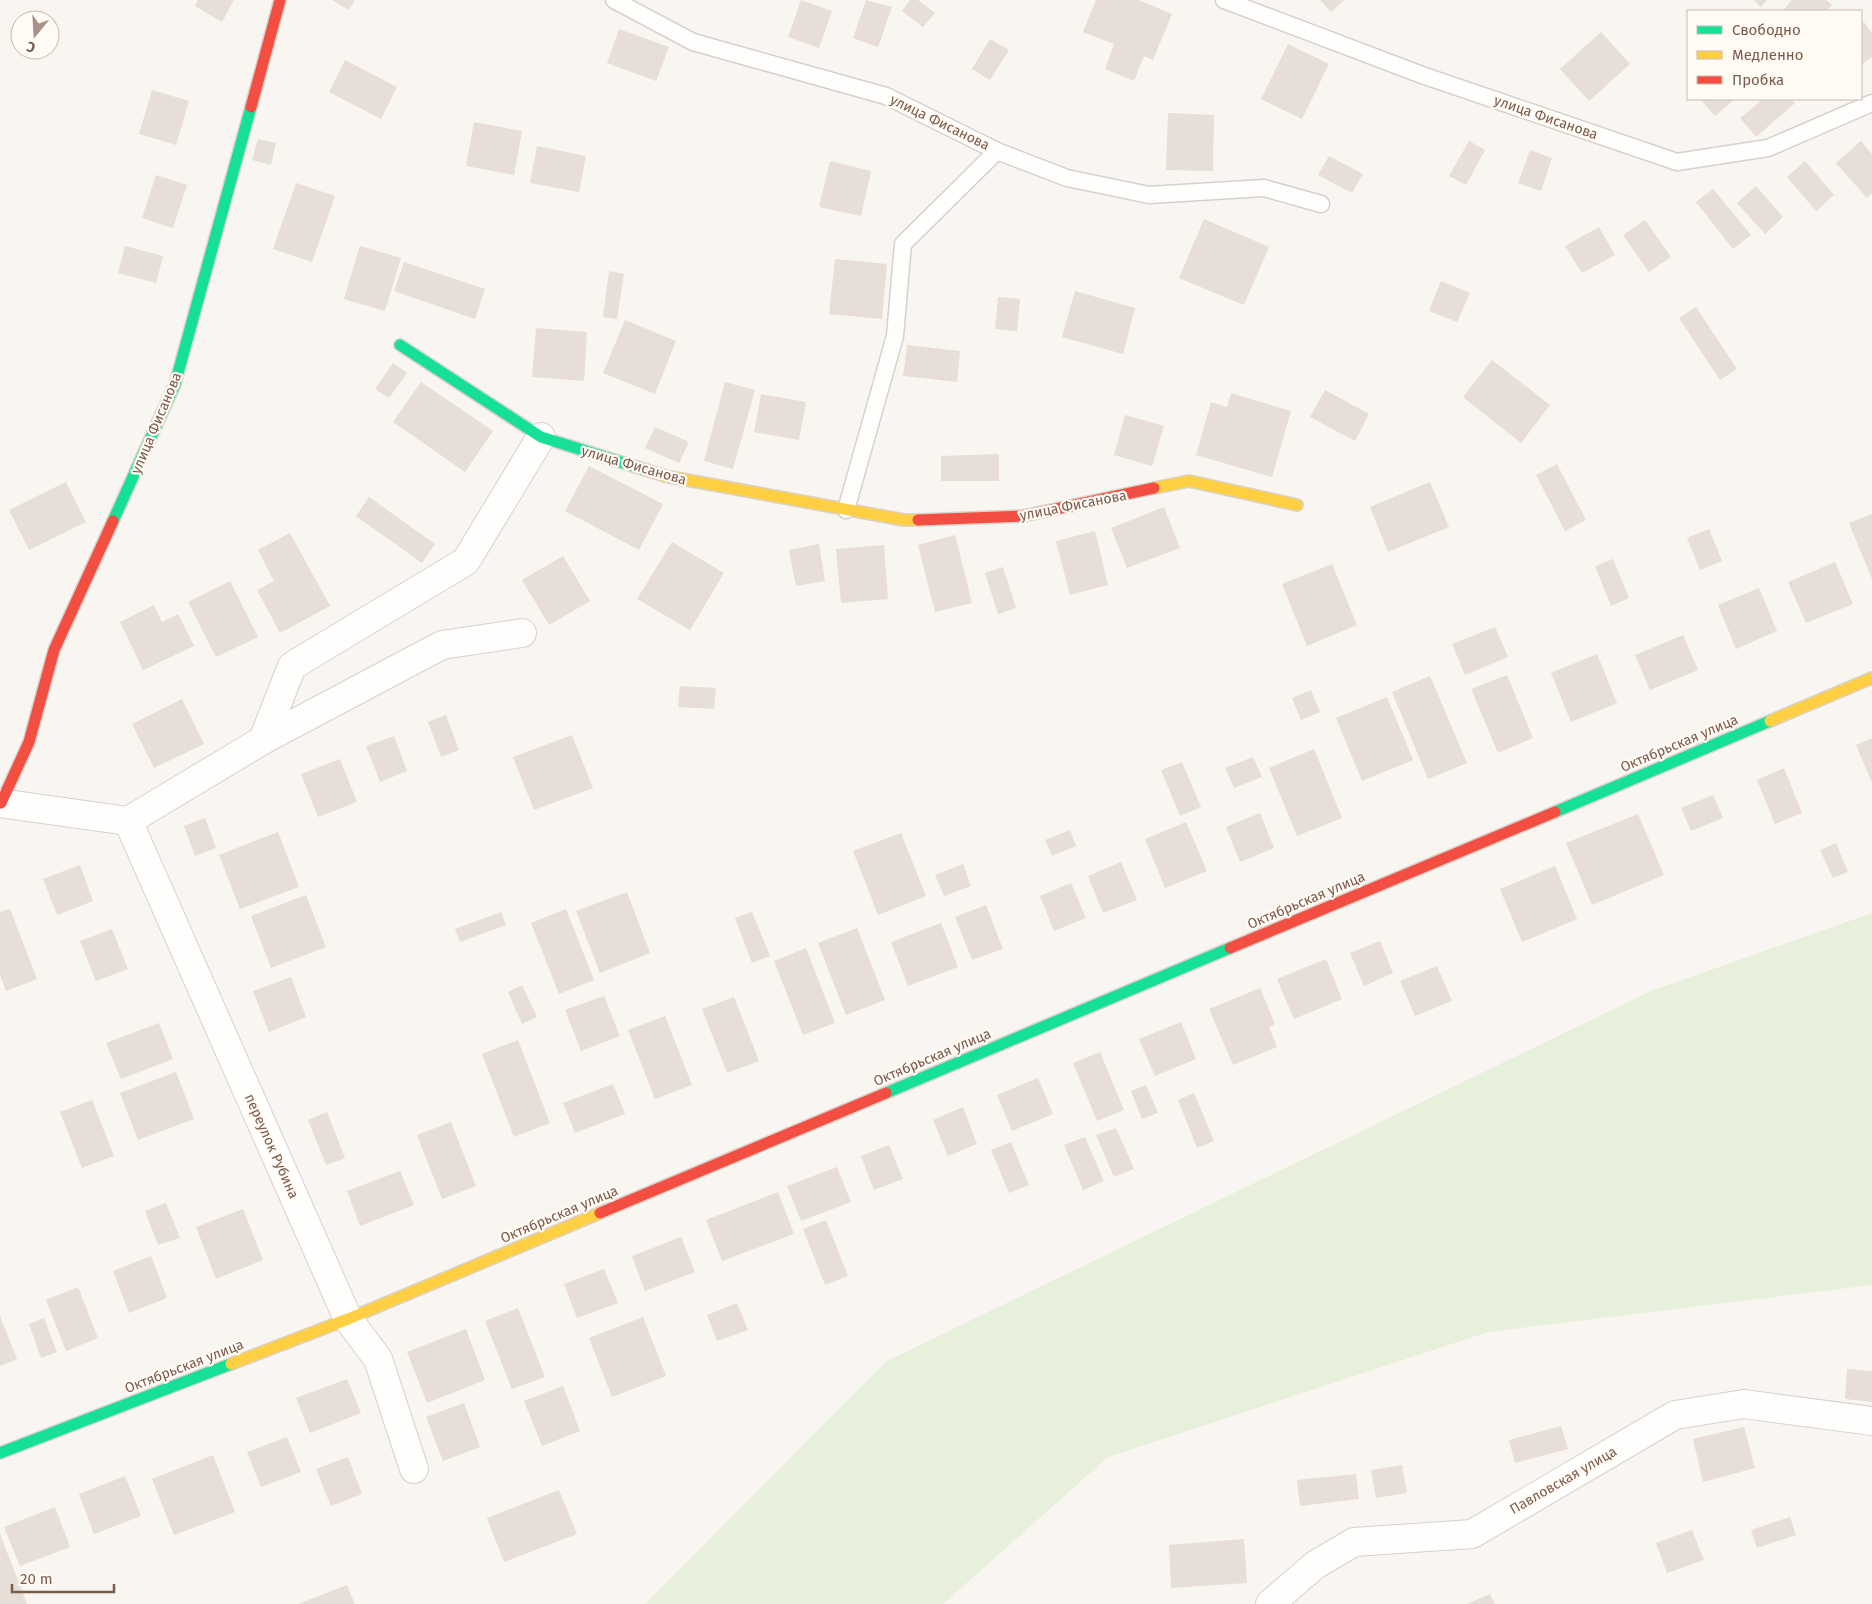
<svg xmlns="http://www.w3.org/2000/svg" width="1872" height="1604" viewBox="0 0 1872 1604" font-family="'Fira Sans',sans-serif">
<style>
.green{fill:#e7f0db}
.building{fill:#e6ded7}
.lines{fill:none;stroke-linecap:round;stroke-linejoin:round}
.lane-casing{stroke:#d7d1cb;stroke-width:19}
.street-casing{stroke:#d7d1cb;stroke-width:30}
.fast-casing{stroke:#d9d2cb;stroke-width:14}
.slow-casing{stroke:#d9d2cb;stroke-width:14}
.jam-casing{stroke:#d9d2cb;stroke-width:14}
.lane{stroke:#fefefd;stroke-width:16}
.street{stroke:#fefefd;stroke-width:28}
.fast{stroke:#16e098;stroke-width:11}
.slow{stroke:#ffcf43;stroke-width:11}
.jam{stroke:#f24e42;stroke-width:11}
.labels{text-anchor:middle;stroke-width:4.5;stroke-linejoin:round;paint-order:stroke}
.street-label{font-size:14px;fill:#7a5c4d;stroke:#fffaf3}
</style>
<rect width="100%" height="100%" fill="#f9f5f0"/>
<path class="green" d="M1872,913V1285L1488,1332L1108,1457L943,1604H645L887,1361L1651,991Z"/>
<g class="building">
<path d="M198,0H234L222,22L195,6Z"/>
<path d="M332,0H355L349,10Z"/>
<path d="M801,0L832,11L819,48L788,37Z"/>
<path d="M866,0L892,7L878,47L853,38Z"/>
<path d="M910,0H918L935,13L923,27L902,11Z"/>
<path d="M1096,0H1139L1172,14L1153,60L1144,56L1134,81L1105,69L1114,44L1083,32Z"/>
<path d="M1320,0H1344L1331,12Z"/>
<path d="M1754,0H1767L1761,7Z"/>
<path d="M1792,0H1826L1832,5L1827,11H1783Z"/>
<path d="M1864,22L1872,33V57L1861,65V25Z"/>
<path d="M619,29L669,47L656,81L607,63Z"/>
<path d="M1601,32L1630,64L1589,101L1560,69Z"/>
<path d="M990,39L1009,50L990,80L972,69Z"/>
<path d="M1288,44L1329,64L1302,119L1261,99Z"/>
<path d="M345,60L397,87L381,119L329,92Z"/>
<path d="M152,90L189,101L176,145L139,134Z"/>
<path d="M1700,99H1735L1715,116Z"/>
<path d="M1763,99H1792L1795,103L1756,137L1740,118Z"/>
<path d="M1168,113L1214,115L1213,171L1166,170Z"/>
<path d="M474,122L522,131L514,175L466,166Z"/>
<path d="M258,139L276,143L271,165L252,160Z"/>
<path d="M1469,141L1485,150L1466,185L1449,176Z"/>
<path d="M1861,141L1872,154V193L1867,198L1836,163Z"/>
<path d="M537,146L586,156L579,192L530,183Z"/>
<path d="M1530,150L1552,158L1541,191L1518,183Z"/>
<path d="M1329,156L1363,174L1352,193L1318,175Z"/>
<path d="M830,161L871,171L861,216L819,207Z"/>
<path d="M1805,161L1834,195L1816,211L1787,177Z"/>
<path d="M156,175L187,185L173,228L142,218Z"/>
<path d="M296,183L335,196L312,262L273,249Z"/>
<path d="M1756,186L1783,217L1765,234L1737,203Z"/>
<path d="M1713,189L1751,235L1733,249L1696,202Z"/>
<path d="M1204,219L1269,247L1244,305L1179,278Z"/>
<path d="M1645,220L1671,257L1649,272L1623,235Z"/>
<path d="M1599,227L1615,255L1582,273L1565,246Z"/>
<path d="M125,246L163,256L156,283L118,273Z"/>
<path d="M360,246L401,258L385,311L344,299Z"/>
<path d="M835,259L887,264L882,319L829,314Z"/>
<path d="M404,262L485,289L475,319L394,291Z"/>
<path d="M609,271L624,274L617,319L603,317Z"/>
<path d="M1441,281L1470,293L1457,322L1429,311Z"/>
<path d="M1075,291L1135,308L1123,354L1062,337Z"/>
<path d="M998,297L1020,299L1017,331L995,329Z"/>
<path d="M1696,307L1737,369L1720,380L1679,318Z"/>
<path d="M625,320L676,341L655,394L603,373Z"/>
<path d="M536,328L587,332L584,381L532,377Z"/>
<path d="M907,345L960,351L957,382L903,376Z"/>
<path d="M1492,360L1550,405L1521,443L1463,397Z"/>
<path d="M393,363L407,373L389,398L375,389Z"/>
<path d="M421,382L493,431L465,472L393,422Z"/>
<path d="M725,382L755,390L733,469L704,461Z"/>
<path d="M1325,390L1369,414L1355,441L1310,417Z"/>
<path d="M1231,393L1291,411L1272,477L1196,455L1211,402L1227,407Z"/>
<path d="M761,394L806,402L799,440L754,432Z"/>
<path d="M1125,415L1164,426L1152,466L1114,455Z"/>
<path d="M655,427L689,442L679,463L645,448Z"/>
<path d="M999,454V481H941V456Z"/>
<path d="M1557,464L1586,520L1565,531L1536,475Z"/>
<path d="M589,466L663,504L639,550L565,511Z"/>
<path d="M66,482L86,522L29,550L9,510Z"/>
<path d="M1430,482L1449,527L1388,552L1370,507Z"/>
<path d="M369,497L435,544L422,563L356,516Z"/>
<path d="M1164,507L1180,548L1127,568L1111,528Z"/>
<path d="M1872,514V579L1849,523Z"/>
<path d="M1709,529L1722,561L1700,570L1687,538Z"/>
<path d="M1095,531L1108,585L1070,595L1056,541Z"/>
<path d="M290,533L330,606L280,633L257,590L274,581L258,550Z"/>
<path d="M955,535L972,603L935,612L918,545Z"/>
<path d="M672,542L724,573L690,630L637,599Z"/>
<path d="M819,544L825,581L796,586L789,550Z"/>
<path d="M884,545L888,599L841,603L836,549Z"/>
<path d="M563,556L590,601L549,625L522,580Z"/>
<path d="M1613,559L1629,598L1611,606L1595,566Z"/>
<path d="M1835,562L1853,604L1806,623L1788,582Z"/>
<path d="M1332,564L1357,625L1307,646L1282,584Z"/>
<path d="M1003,567L1016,608L998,614L985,573Z"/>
<path d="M230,581L258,637L216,657L188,602Z"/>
<path d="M1759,588L1777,631L1736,649L1718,605Z"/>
<path d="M154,605L162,622L178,614L194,646L143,670L120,622Z"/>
<path d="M1495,627L1508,657L1465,675L1452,644Z"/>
<path d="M1683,635L1698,670L1650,690L1635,655Z"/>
<path d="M1597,654L1617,703L1571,722L1551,673Z"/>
<path d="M1507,675L1533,738L1498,753L1471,689Z"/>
<path d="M1430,676L1467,763L1428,779L1392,692Z"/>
<path d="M680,686L716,688L714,709L678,707Z"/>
<path d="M1311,690L1320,712L1301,720L1292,698Z"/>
<path d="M1387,697L1413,760L1362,781L1336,718Z"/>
<path d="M182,699L204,744L154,768L132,724Z"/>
<path d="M446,715L459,750L441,757L428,722Z"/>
<path d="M572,735L593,788L534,810L513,757Z"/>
<path d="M394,736L407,771L380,782L366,746Z"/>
<path d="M1872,738V783L1856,745Z"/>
<path d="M1314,749L1342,818L1297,836L1269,768Z"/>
<path d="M1253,757L1262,777L1234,788L1225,768Z"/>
<path d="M340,759L357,802L318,817L301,774Z"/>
<path d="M1182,762L1201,807L1180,816L1161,770Z"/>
<path d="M1784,768L1802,813L1775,824L1757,780Z"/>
<path d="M1713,795L1723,818L1691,831L1681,808Z"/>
<path d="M1260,813L1274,848L1240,862L1226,827Z"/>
<path d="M1638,814L1664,875L1592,905L1566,843Z"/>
<path d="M205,818L216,848L195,856L184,826Z"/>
<path d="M1186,822L1207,871L1165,888L1145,839Z"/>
<path d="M1070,830L1076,846L1052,856L1045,840Z"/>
<path d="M278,832L299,887L240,909L219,855Z"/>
<path d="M901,833L926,896L878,915L853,851Z"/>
<path d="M1836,843L1848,872L1833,878L1820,850Z"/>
<path d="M1121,862L1137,900L1103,913L1088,876Z"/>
<path d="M963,864L971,886L944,896L935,875Z"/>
<path d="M80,865L93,901L57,915L43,879Z"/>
<path d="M1555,866L1577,919L1522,942L1500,889Z"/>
<path d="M1071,883L1086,918L1054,931L1040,896Z"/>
<path d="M627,892L650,953L600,973L576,911Z"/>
<path d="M306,895L326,947L271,968L251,916Z"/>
<path d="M986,905L1003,949L972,960L955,917Z"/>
<path d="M10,909L37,979L6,991L0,975V912Z"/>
<path d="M566,909L594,980L559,994L531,923Z"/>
<path d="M501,912L506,925L460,942L455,929Z"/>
<path d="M752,912L770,956L752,963L735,918Z"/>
<path d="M941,923L958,967L908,986L891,942Z"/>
<path d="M857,928L885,1000L846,1015L818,943Z"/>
<path d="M112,929L128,969L96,981L80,941Z"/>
<path d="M1380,941L1393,973L1364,986L1350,953Z"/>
<path d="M806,948L835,1023L803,1035L774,961Z"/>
<path d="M1326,959L1342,999L1294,1019L1277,979Z"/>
<path d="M1437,966L1452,1001L1415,1016L1400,981Z"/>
<path d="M291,977L306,1017L269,1032L253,991Z"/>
<path d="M522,985L537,1017L522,1024L508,992Z"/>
<path d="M1260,988L1275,1024L1269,1027L1277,1047L1233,1065L1209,1009Z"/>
<path d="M604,996L620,1036L581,1051L565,1010Z"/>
<path d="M734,997L759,1061L727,1073L702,1009Z"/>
<path d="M665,1016L692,1085L655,1099L628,1030Z"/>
<path d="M1181,1022L1196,1059L1155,1076L1139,1039Z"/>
<path d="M159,1023L173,1059L121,1079L106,1043Z"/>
<path d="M518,1040L550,1123L514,1137L482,1054Z"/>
<path d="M1100,1052L1124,1110L1097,1121L1073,1063Z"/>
<path d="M176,1072L194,1119L138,1140L120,1093Z"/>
<path d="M1038,1078L1053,1114L1012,1131L997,1095Z"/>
<path d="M613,1084L625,1114L575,1133L563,1103Z"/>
<path d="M1146,1085L1158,1113L1142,1119L1131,1091Z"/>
<path d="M1194,1093L1214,1141L1197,1148L1178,1100Z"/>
<path d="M92,1100L114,1156L82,1168L60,1112Z"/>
<path d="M963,1107L977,1144L948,1156L933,1120Z"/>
<path d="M327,1112L345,1158L326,1165L308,1120Z"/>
<path d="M451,1122L476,1186L442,1199L417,1135Z"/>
<path d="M1116,1128L1134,1169L1114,1177L1096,1135Z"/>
<path d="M1085,1137L1104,1181L1083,1190L1064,1145Z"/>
<path d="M1011,1142L1029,1185L1009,1193L991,1150Z"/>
<path d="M889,1145L903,1179L874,1190L861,1156Z"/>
<path d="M837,1167L851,1202L801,1221L787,1186Z"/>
<path d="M400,1171L414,1205L360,1226L347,1191Z"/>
<path d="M778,1192L794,1234L722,1261L706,1220Z"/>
<path d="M166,1203L180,1238L158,1245L145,1211Z"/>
<path d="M243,1209L263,1260L216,1279L196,1227Z"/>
<path d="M826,1220L848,1276L825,1285L803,1229Z"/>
<path d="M681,1237L695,1272L645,1291L632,1256Z"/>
<path d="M151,1256L167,1298L129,1313L113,1271Z"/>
<path d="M604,1269L618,1303L577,1318L564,1284Z"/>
<path d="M78,1287L98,1338L66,1351L46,1300Z"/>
<path d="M737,1303L748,1330L717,1341L707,1315Z"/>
<path d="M518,1308L545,1377L512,1389L485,1321Z"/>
<path d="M0,1316L17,1359L0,1366Z"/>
<path d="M643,1317L666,1376L612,1397L589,1338Z"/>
<path d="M44,1318L57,1352L41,1358L29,1324Z"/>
<path d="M466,1329L485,1380L427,1403L407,1352Z"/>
<path d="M1847,1369L1872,1371V1402L1845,1399Z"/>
<path d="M347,1379L361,1413L310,1433L296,1398Z"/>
<path d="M563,1386L580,1431L542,1446L524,1401Z"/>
<path d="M464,1403L480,1447L443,1461L426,1417Z"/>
<path d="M1561,1426L1568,1449L1515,1463L1509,1440Z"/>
<path d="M1744,1427L1755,1468L1703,1482L1693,1439Z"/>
<path d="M287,1437L301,1472L261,1487L247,1452Z"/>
<path d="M213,1455L235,1512L174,1535L152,1479Z"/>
<path d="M348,1457L362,1494L331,1506L316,1469Z"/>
<path d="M1402,1465L1407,1493L1376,1498L1371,1470Z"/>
<path d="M1356,1474L1359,1499L1300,1506L1297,1480Z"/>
<path d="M125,1476L141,1516L94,1534L79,1494Z"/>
<path d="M559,1490L577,1534L504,1562L487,1518Z"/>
<path d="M55,1507L70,1547L20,1566L4,1527Z"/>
<path d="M1790,1517L1796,1535L1757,1548L1751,1530Z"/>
<path d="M1692,1530L1704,1560L1667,1573L1656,1543Z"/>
<path d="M0,1534L27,1604H0Z"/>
<path d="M1244,1539L1247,1583L1171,1588L1169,1545Z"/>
<path d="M347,1585L355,1604H298Z"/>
<path d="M1490,1594L1495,1604H1467Z"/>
</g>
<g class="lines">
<defs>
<g id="lane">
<path d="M614,0L693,42L886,96L997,151L903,244L895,336L846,510"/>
<path d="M1224,0L1422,75L1677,162L1768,148L1872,103"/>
<path d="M997,151L1067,178L1149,195L1264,188L1321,204"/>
</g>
<g id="street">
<path d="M263,740L292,666L466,561L541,437"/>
<path d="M0,803L128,821L263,740L442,645L522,633"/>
<path d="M128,821L348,1319L378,1359L414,1469"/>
<path d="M1270,1604L1315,1565L1354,1542L1472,1534L1675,1415L1744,1404L1872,1421"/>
</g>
<g id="fast">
<path d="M400,345L541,437L646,470"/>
<path d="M113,521L175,384L251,107"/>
<path d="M1555,812L1770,721"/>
<path d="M886,1093L1230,948"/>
<path d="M0,1453L231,1364"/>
</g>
<g id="slow">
<path d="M646,470L665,476L904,520H918"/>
<path d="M1154,488L1189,481L1297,505"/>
<path d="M1770,721L1872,678"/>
<path d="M231,1364L348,1319L600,1213"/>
</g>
<g id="jam">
<path d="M251,107L280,0"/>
<path d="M918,520L1023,516L1154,488"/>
<path d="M1,803L29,742L54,650L113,521"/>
<path d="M1230,948L1555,812"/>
<path d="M600,1213L886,1093"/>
</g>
</defs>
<use href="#lane" class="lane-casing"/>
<use href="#street" class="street-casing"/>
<use href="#fast" class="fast-casing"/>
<use href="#slow" class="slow-casing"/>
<use href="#jam" class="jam-casing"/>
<use href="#lane" class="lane"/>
<use href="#street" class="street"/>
<use href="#fast" class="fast"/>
<use href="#slow" class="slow"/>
<use href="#jam" class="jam"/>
</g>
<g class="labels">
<g class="street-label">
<text transform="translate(1546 117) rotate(19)" y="5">улица Фисанова</text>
<text transform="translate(940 122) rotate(26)" y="5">улица Фисанова</text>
<text transform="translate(156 423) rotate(-67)" y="5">улица Фисанова</text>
<text transform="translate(634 465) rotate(16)" y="5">улица Фисанова</text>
<text transform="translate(1073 505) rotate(-11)" y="5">улица Фисанова</text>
<text transform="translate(1679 743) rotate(-23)" y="5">Октябрьская улица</text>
<text transform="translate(1306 900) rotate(-23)" y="5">Октябрьская улица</text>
<text transform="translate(932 1057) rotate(-23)" y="5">Октябрьская улица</text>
<text transform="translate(272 1146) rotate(66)" y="5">переулок Рубина</text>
<text transform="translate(559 1214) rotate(-23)" y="5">Октябрьская улица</text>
<text transform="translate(184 1366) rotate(-21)" y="5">Октябрьская улица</text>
<text transform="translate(1563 1480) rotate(-30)" y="5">Павловская улица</text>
</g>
</g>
<rect x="1687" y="10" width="175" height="90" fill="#fffaf3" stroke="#cabbb1"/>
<rect x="1697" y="26" width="25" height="8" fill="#16e098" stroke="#cabbb1"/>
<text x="1732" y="35" font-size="15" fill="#7a5c4d">Свободно</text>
<rect x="1697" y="51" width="25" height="8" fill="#ffcf43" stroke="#cabbb1"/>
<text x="1732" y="60" font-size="15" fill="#7a5c4d">Медленно</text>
<rect x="1697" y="76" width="25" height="8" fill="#f24e42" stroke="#cabbb1"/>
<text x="1732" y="85" font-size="15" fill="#7a5c4d">Пробка</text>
<g transform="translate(35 35) rotate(198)"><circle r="24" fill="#fffaf3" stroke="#cabbb1"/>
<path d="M0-4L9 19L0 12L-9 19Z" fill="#a69286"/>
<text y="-8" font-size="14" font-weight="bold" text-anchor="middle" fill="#7a5c4d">С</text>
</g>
<path d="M12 1584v8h102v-8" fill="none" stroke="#7a5c4d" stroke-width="2.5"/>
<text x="20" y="1584" font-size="15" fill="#7a5c4d" stroke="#fffaf3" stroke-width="4" paint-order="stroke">20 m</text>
</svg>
